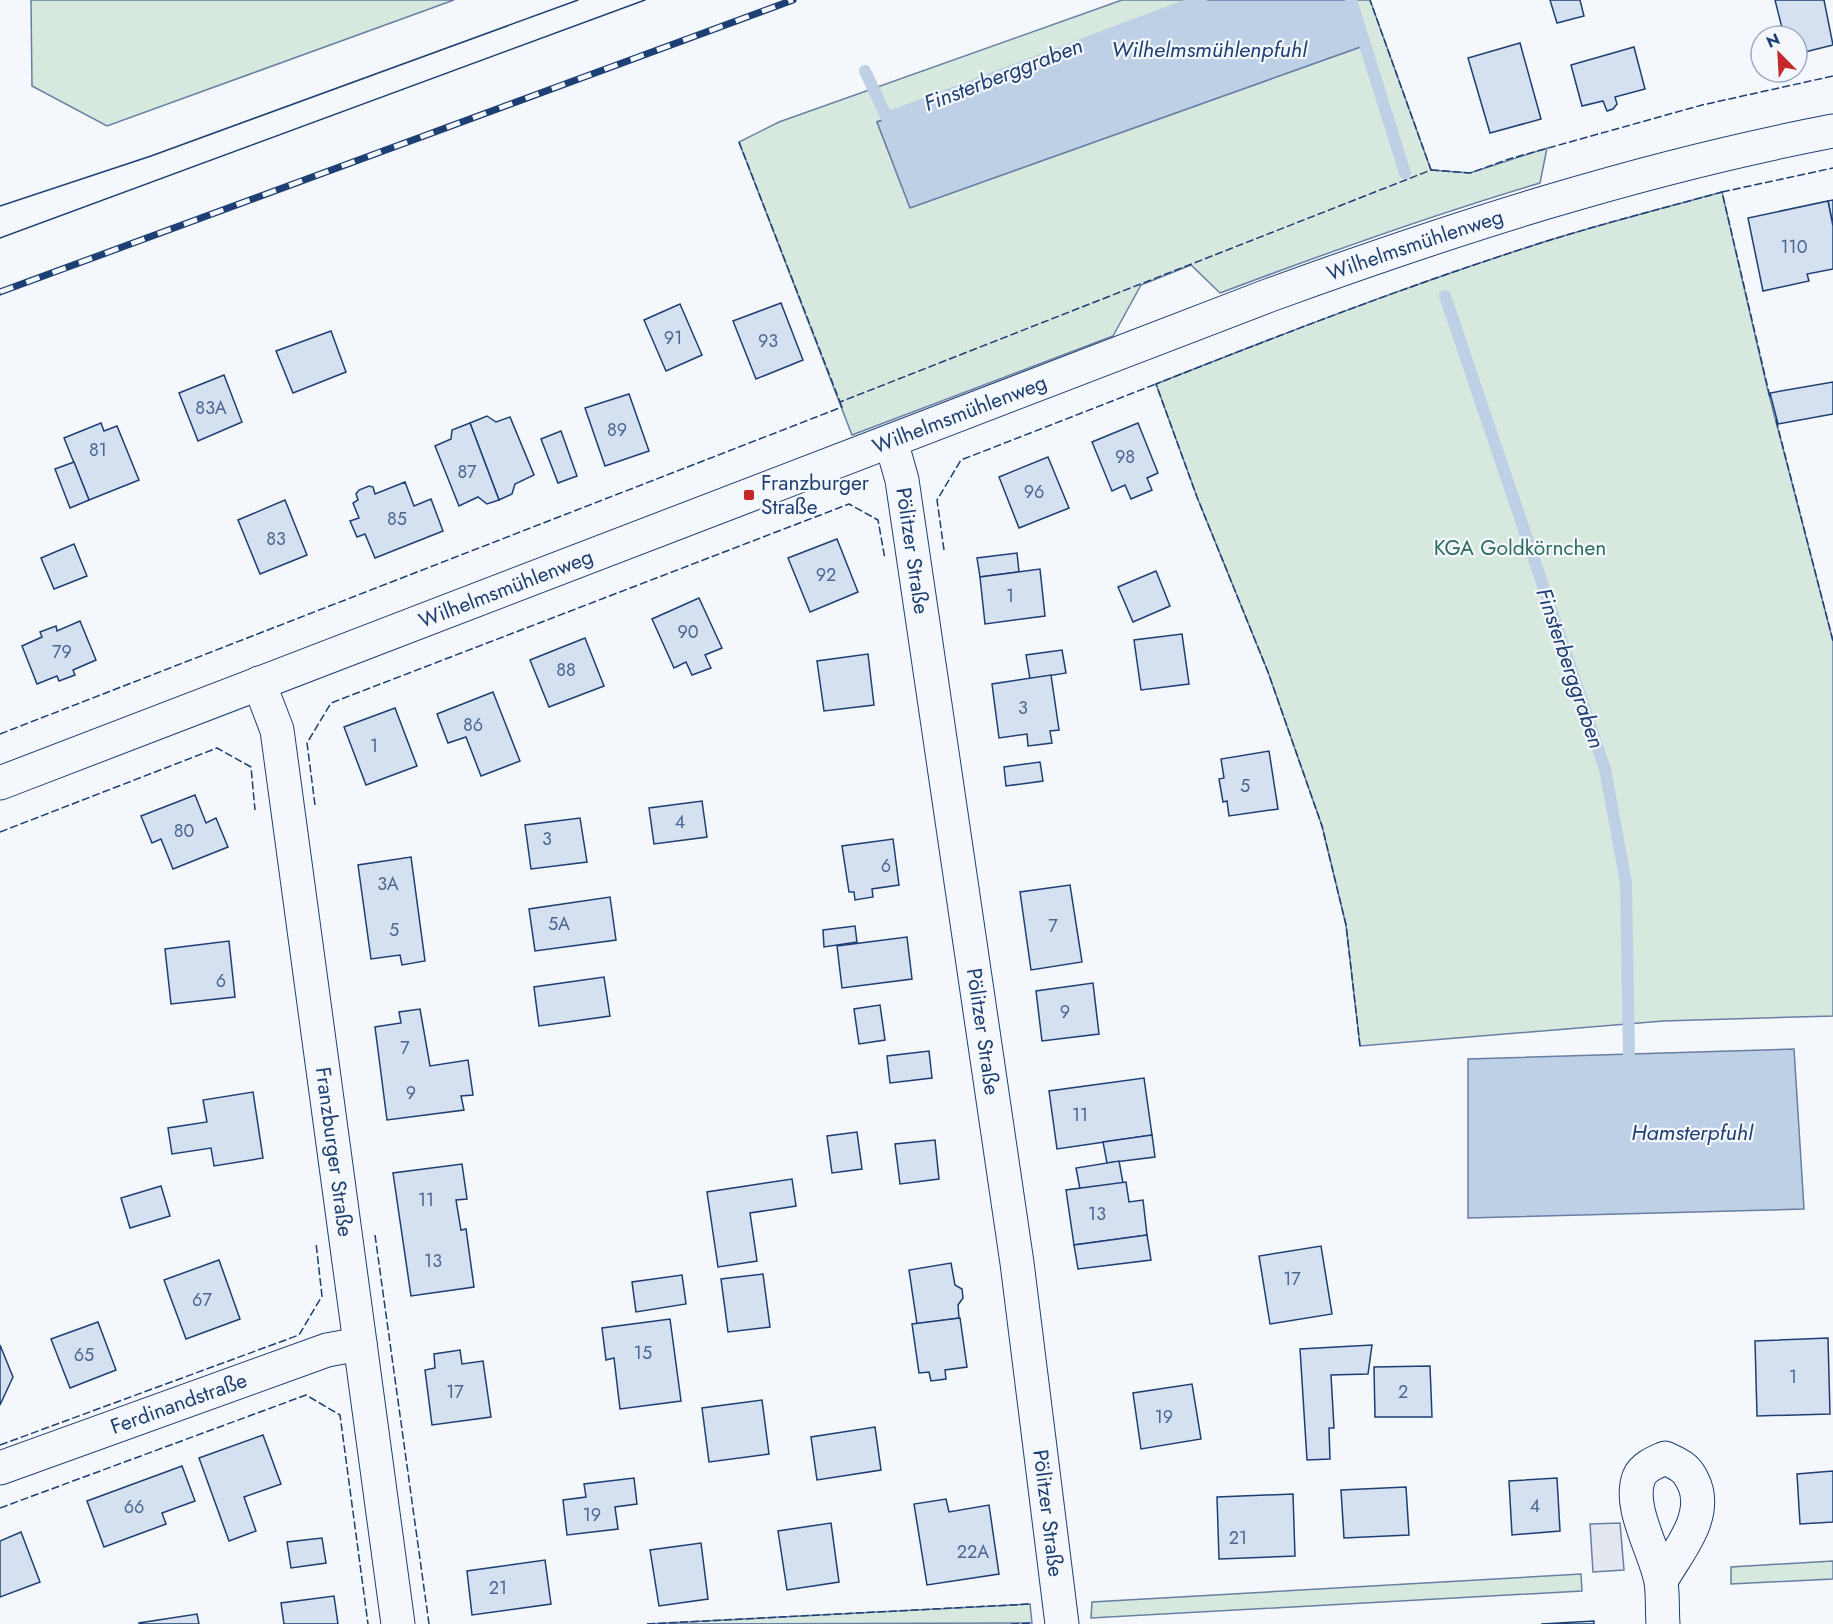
<svg xmlns="http://www.w3.org/2000/svg" width="1833" height="1624" viewBox="0 0 1833 1624" font-family="Jost,sans-serif">
<style>
.green{fill:#d7e8df;stroke:#687fa3;stroke-width:1.5}
.parking{fill:#e3e8f0;stroke:#687fa3;stroke-width:1.5}
.water{fill:#bed0e5;stroke:#687fa3;stroke-width:1.5}
.lines{fill:none;stroke-linecap:round;stroke-linejoin:round}
.stream{stroke:#bed0e5;stroke-width:12}
.building{fill:#d5e0f0;stroke:#1d3f73;stroke-width:1.5}
.minor-casing{stroke:#1d3f73;stroke-width:35}
.minor{stroke:#f4f7fb;stroke-width:33}
.tram{stroke:#1d3f73;stroke-width:1.5}
.rail-casing{stroke:#1d3f73;stroke-width:7}
.rail{stroke:#f4f7fb;stroke-width:4.5;stroke-dasharray:14;stroke-linecap:butt}
.fence{stroke:#1d3f73;stroke-width:1.5;stroke-dasharray:8 3;stroke-linecap:butt}
.poi-dot{fill:#c62828;stroke:#f4f7fb;stroke-width:2}
.labels{text-anchor:middle;stroke-width:4.5;stroke-linejoin:round;paint-order:stroke}
.number-label{font-size:18px;fill:#4b6792}
.street-label{font-size:21px;fill:#1d3f73;stroke:#f4f7fb}
.poi-label{font-size:21px;fill:#1d3f73;stroke:#f4f7fb;text-anchor:start}
.park-label{font-size:21px;fill:#2c6c60;stroke:#f4f7fb}
.water-label{font-size:22px;font-style:italic;fill:#1d3f73;stroke:#f4f7fb}
</style>
<rect width="100%" height="100%" fill="#f4f7fb"/>
<g class="green">
<path d="M31,0H454L107,126L32,86Z"/>
<path d="M1122,0H1201L877,122L910,207L1366,45L1351,0H1370L1431,170L1470,173L1547,148L1540,183C1432,215 1326,253 1220,293L1191,265L1141,285L1113,336L852,435L739,142L779,122Z"/>
<path d="M1722,192L1767,387L1833,641V1016L1663,1021L1360,1046L1346,925L1322,826L1268,672L1197,497L1156,384C1285,333 1414,283 1547,241C1605,223 1664,208 1722,192Z"/>
<path d="M1833,1561V1579L1731,1584V1567Z"/>
<path d="M1581,1574L1582,1591L1091,1618L1092,1602Z"/>
<path d="M1030,1604L1032,1623L647,1624Z"/>
</g>
<path class="parking" d="M1620,1523L1624,1570L1593,1572L1590,1524Z"/>
<g class="water">
<path d="M1201,0H1351L1366,45L910,208L877,122Z"/>
<path d="M1794,1049L1804,1209L1468,1218V1059Z"/>
</g>
<g class="lines">
<g class="stream">
<path d="M1351,0L1405,173"/>
<path d="M865,71L887,118L1201,0"/>
<path d="M1445,296L1605,769L1626,883L1629,1054"/>
</g>
</g>
<g class="building">
<path d="M1550,0H1580L1584,16L1557,23Z"/>
<path d="M1775,0H1824L1833,45L1797,54V36H1784Z"/>
<path d="M1520,43L1541,119L1490,133L1468,58Z"/>
<path d="M1634,47L1645,89L1615,97L1617,104L1613,109L1607,111L1603,101L1582,106L1571,65Z"/>
<path d="M1833,200V226L1828,201Z"/>
<path d="M1828,201L1833,226V269L1807,274L1809,281L1763,291L1748,218Z"/>
<path d="M781,303L803,360L756,379L733,321Z"/>
<path d="M680,304L702,355L666,371L644,320Z"/>
<path d="M331,331L346,372L293,393L276,351Z"/>
<path d="M224,375L242,422L198,441L179,393Z"/>
<path d="M1833,382V414L1778,424L1770,393Z"/>
<path d="M629,394L649,451L605,466L585,408Z"/>
<path d="M487,416L496,422L510,417L534,475L515,484L512,494L499,500L470,423Z"/>
<path d="M101,423L104,431L117,426L139,480L89,500L64,438Z"/>
<path d="M470,423L499,500L487,504L478,497L459,506L435,446L451,439L452,430Z"/>
<path d="M1138,423L1158,473L1147,478L1152,490L1131,499L1125,485L1112,491L1092,442Z"/>
<path d="M561,431L577,476L558,483L541,439Z"/>
<path d="M1048,457L1069,508L1019,528L999,477Z"/>
<path d="M74,462L89,500L70,508L55,469Z"/>
<path d="M405,482L414,506L431,499L443,531L375,558L365,534L357,537L350,521L359,518L353,503L358,500L356,494L359,490L369,486L373,487L375,494Z"/>
<path d="M285,500L307,555L260,574L238,520Z"/>
<path d="M837,539L858,592L810,612L788,558Z"/>
<path d="M74,544L87,576L54,589L41,558Z"/>
<path d="M1017,553L1019,572L980,577L977,558Z"/>
<path d="M1040,569L1045,616L985,624L980,577Z"/>
<path d="M1156,571L1170,606L1133,622L1118,587Z"/>
<path d="M699,598L722,648L705,655L711,668L692,675L686,662L674,668L652,619Z"/>
<path d="M80,621L96,660L73,670L75,675L59,681L57,676L37,684L22,646L42,637L40,632L56,626L57,631Z"/>
<path d="M1182,634L1189,684L1141,690L1134,640Z"/>
<path d="M585,638L604,686L549,707L530,660Z"/>
<path d="M1062,650L1066,673L1030,679L1026,655Z"/>
<path d="M868,654L874,705L824,711L817,661Z"/>
<path d="M1051,675L1059,730L1050,731L1052,743L1028,746L1027,734L999,738L992,684Z"/>
<path d="M493,692L520,761L481,776L466,737L448,743L437,714Z"/>
<path d="M395,708L417,766L366,785L344,727Z"/>
<path d="M1269,751L1278,809L1229,816L1227,801L1223,802L1219,779L1224,778L1221,759Z"/>
<path d="M1040,762L1043,781L1006,786L1004,767Z"/>
<path d="M195,795L206,823L216,818L228,847L173,869L161,839L152,843L141,816Z"/>
<path d="M702,801L707,837L654,844L649,808Z"/>
<path d="M580,818L587,862L531,869L525,825Z"/>
<path d="M893,839L899,885L872,889L873,897L855,900L854,892H849L842,846Z"/>
<path d="M411,857L425,961L402,965L400,955L371,959L358,865Z"/>
<path d="M1070,885L1082,962L1031,970L1020,892Z"/>
<path d="M610,897L616,940L535,951L529,909Z"/>
<path d="M855,926L857,942L824,947L823,930Z"/>
<path d="M907,937L912,979L842,988L837,946Z"/>
<path d="M229,941L235,997L171,1004L165,949Z"/>
<path d="M604,977L610,1016L539,1026L534,987Z"/>
<path d="M1093,983L1099,1034L1042,1041L1036,991Z"/>
<path d="M880,1005L885,1040L859,1044L854,1009Z"/>
<path d="M420,1009L430,1066L468,1060L473,1095L461,1096L464,1110L387,1120L375,1027L401,1023L399,1012Z"/>
<path d="M929,1051L932,1078L890,1083L887,1056Z"/>
<path d="M1144,1078L1152,1135L1057,1149L1049,1091Z"/>
<path d="M253,1092L263,1158L214,1166L211,1148L172,1154L168,1128L207,1122L203,1100Z"/>
<path d="M857,1132L862,1169L832,1173L827,1136Z"/>
<path d="M1152,1135L1155,1157L1107,1163L1103,1142Z"/>
<path d="M935,1140L939,1179L900,1184L895,1144Z"/>
<path d="M1119,1161L1123,1183L1080,1189L1076,1168Z"/>
<path d="M462,1164L467,1199L456,1200L461,1230L466,1229L474,1287L411,1296L393,1173Z"/>
<path d="M792,1179L796,1206L750,1213L757,1261L718,1267L707,1192Z"/>
<path d="M1126,1182L1129,1202L1143,1200L1147,1235L1074,1245L1066,1190Z"/>
<path d="M161,1186L170,1216L130,1228L121,1198Z"/>
<path d="M1147,1235L1151,1260L1078,1269L1074,1245Z"/>
<path d="M1321,1246L1332,1314L1270,1324L1259,1256Z"/>
<path d="M219,1260L240,1319L186,1339L164,1280Z"/>
<path d="M951,1263L955,1285L962,1289L963,1298L958,1305L959,1318L917,1324L909,1270Z"/>
<path d="M763,1274L770,1327L728,1332L721,1279Z"/>
<path d="M682,1275L686,1304L636,1312L632,1282Z"/>
<path d="M960,1318L967,1367L945,1370L946,1379L931,1381L929,1372L919,1373L912,1324Z"/>
<path d="M670,1319L681,1401L620,1409L614,1358L606,1360L602,1328Z"/>
<path d="M98,1322L116,1370L70,1388L51,1339Z"/>
<path d="M1828,1338L1830,1414L1757,1416L1755,1341Z"/>
<path d="M0,1345L13,1377L0,1405Z"/>
<path d="M1372,1345L1368,1374L1331,1375L1334,1428H1329L1330,1459L1307,1460L1300,1349Z"/>
<path d="M460,1350L462,1364L483,1361L491,1417L432,1425L425,1370L435,1368L434,1354Z"/>
<path d="M1430,1366L1432,1417H1375L1374,1367Z"/>
<path d="M1192,1384L1201,1439L1141,1449L1133,1393Z"/>
<path d="M762,1400L769,1454L709,1462L702,1408Z"/>
<path d="M875,1427L881,1470L817,1480L811,1437Z"/>
<path d="M263,1435L281,1484L244,1497L256,1531L229,1541L199,1458Z"/>
<path d="M182,1466L195,1501L162,1513L166,1524L104,1547L87,1501Z"/>
<path d="M1833,1471V1522L1800,1524L1797,1474Z"/>
<path d="M634,1478L637,1504L615,1507L618,1529L567,1535L563,1500L586,1497L584,1484Z"/>
<path d="M1557,1478L1560,1531L1512,1535L1509,1481Z"/>
<path d="M1406,1487L1409,1535L1344,1538L1341,1490Z"/>
<path d="M1293,1494L1295,1556L1219,1559L1217,1497Z"/>
<path d="M946,1499L949,1512L989,1505L999,1574L927,1585L914,1504Z"/>
<path d="M831,1523L839,1582L787,1590L778,1531Z"/>
<path d="M21,1532L40,1582L0,1597V1541Z"/>
<path d="M322,1538L326,1563L291,1568L287,1542Z"/>
<path d="M701,1543L708,1599L659,1606L650,1550Z"/>
<path d="M545,1560L551,1604L472,1615L467,1571Z"/>
<path d="M334,1596L338,1624H284L281,1603Z"/>
<path d="M197,1614L199,1624H139V1623Z"/>
<path d="M1594,1621V1624H1541Z"/>
</g>
<g class="lines">
<defs>
<g id="minor">
<path id="s1" d="M891,441L902,480L1017,1263L1062,1624"/>
<path id="s2" d="M259,683L277,730L398,1624"/>
<path id="s3" d="M0,783L1270,295C1454,228 1640,168 1833,131"/>
<path id="s4" d="M0,1468L327,1350L360,1344"/>
<path d="M1661,1581C1676,1553 1707,1520 1695,1486C1692,1479 1689,1472 1682,1467C1677,1463 1671,1461 1665,1458C1656,1462 1643,1467 1639,1477C1627,1507 1656,1552 1661,1582C1663,1595 1662,1610 1663,1624"/>
</g>
</defs>
<use href="#minor" class="minor-casing"/>
<use href="#minor" class="minor"/>
<g class="tram">
<path d="M0,206L151,156L578,0"/>
<path d="M0,238L645,0"/>
</g>
<defs>
<path id="rail" d="M0,292L793,0"/>
</defs>
<use href="#rail" class="rail-casing"/>
<use href="#rail" class="rail"/>
<g class="fence">
<path d="M739,142L840,402L1431,170L1370,0"/>
<path d="M1431,170L1470,173L1509,159L1702,105L1833,76"/>
<path d="M1722,192L1833,168"/>
<path d="M1776,420L1833,641"/>
<path d="M944,550L937,500L961,460L1156,384"/>
<path d="M0,734L842,407L840,402"/>
<path d="M315,805L307,743L331,703L849,504L878,520L885,559"/>
<path d="M0,832L217,748L251,767L255,810"/>
<path d="M1360,1046L1346,925L1322,826L1268,672L1197,497L1156,384C1285,333 1414,283 1547,241C1605,223 1664,208 1722,192L1770,397"/>
<path d="M375,1235L429,1624"/>
<path d="M0,1445L299,1335L322,1296L316,1243"/>
<path d="M0,1508L306,1395L340,1415L368,1624"/>
<path d="M647,1624L1030,1604"/>
<path d="M1011,1624L1032,1623"/>
</g>
</g>
<rect class="poi-dot" x="743" y="489" width="12" height="12" rx="3"/>
<g class="labels">
<g class="number-label">
<text x="1794" y="253">110</text>
<text x="673" y="344">91</text>
<text x="768" y="347">93</text>
<text x="211" y="414">83A</text>
<text x="617" y="436">89</text>
<text x="98" y="456">81</text>
<text x="1125" y="463">98</text>
<text x="467" y="478">87</text>
<text x="1034" y="498">96</text>
<text x="397" y="525">85</text>
<text x="276" y="545">83</text>
<text x="826" y="581">92</text>
<text x="1010" y="602">1</text>
<text x="688" y="638">90</text>
<text x="62" y="658">79</text>
<text x="566" y="676">88</text>
<text x="1023" y="714">3</text>
<text x="473" y="731">86</text>
<text x="374" y="752">1</text>
<text x="1245" y="792">5</text>
<text x="680" y="828">4</text>
<text x="184" y="837">80</text>
<text x="547" y="845">3</text>
<text x="886" y="872">6</text>
<text x="388" y="890">3A</text>
<text x="559" y="930">5A</text>
<text x="1053" y="932">7</text>
<text x="394" y="936">5</text>
<text x="221" y="987">6</text>
<text x="1065" y="1018">9</text>
<text x="405" y="1054">7</text>
<text x="411" y="1099">9</text>
<text x="1080" y="1121">11</text>
<text x="426" y="1206">11</text>
<text x="1097" y="1220">13</text>
<text x="433" y="1267">13</text>
<text x="1292" y="1285">17</text>
<text x="202" y="1306">67</text>
<text x="643" y="1359">15</text>
<text x="84" y="1361">65</text>
<text x="1793" y="1383">1</text>
<text x="455" y="1398">17</text>
<text x="1403" y="1398">2</text>
<text x="1164" y="1423">19</text>
<text x="1535" y="1512">4</text>
<text x="134" y="1513">66</text>
<text x="592" y="1521">19</text>
<text x="1238" y="1544">21</text>
<text x="973" y="1558">22A</text>
<text x="498" y="1594">21</text>
</g>
<g class="street-label">
<text dy="7" stroke="none"><textPath href="#s3" startOffset="1514">Wilhelmsmühlenweg</textPath></text>
<text dy="7" stroke="none"><textPath href="#s3" startOffset="1028">Wilhelmsmühlenweg</textPath></text>
<text dy="7" stroke="none"><textPath href="#s1" startOffset="112">Pölitzer Straße</textPath></text>
<text dy="7" stroke="none"><textPath href="#s3" startOffset="542">Wilhelmsmühlenweg</textPath></text>
<text dy="7" stroke="none"><textPath href="#s1" startOffset="598">Pölitzer Straße</textPath></text>
<text dy="7" stroke="none"><textPath href="#s2" startOffset="476">Franzburger Straße</textPath></text>
<text dy="7" stroke="none"><textPath href="#s4" startOffset="190">Ferdinandstraße</textPath></text>
<text dy="7" stroke="none"><textPath href="#s1" startOffset="1084">Pölitzer Straße</textPath></text>
</g>
<g class="poi-label">
<text x="761" y="490">Franzburger<tspan x="761" dy="24">Straße</tspan></text>
</g>
<g class="park-label">
<text x="1520" y="555">KGA Goldkörnchen</text>
</g>
<g class="water-label">
<text x="1209" y="57">Wilhelmsmühlenpfuhl</text>
<text transform="translate(1003 74) rotate(-21)" y="8">Finsterberggraben</text>
<text transform="translate(1571 668) rotate(71)" y="8">Finsterberggraben</text>
<text x="1692" y="1140">Hamsterpfuhl</text>
</g>
</g>
<g transform="translate(1779 54) rotate(336)"><circle r="28" fill="#f4f7fb" stroke="#9eadc5" stroke-width="1.5"/>
<path d="M0-4.5L10 22L0 15L-10 22Z" fill="#c62828"/>
<text y="-9" font-size="16" font-weight="bold" text-anchor="middle" fill="#1d3f73">N</text>
</g>
</svg>
